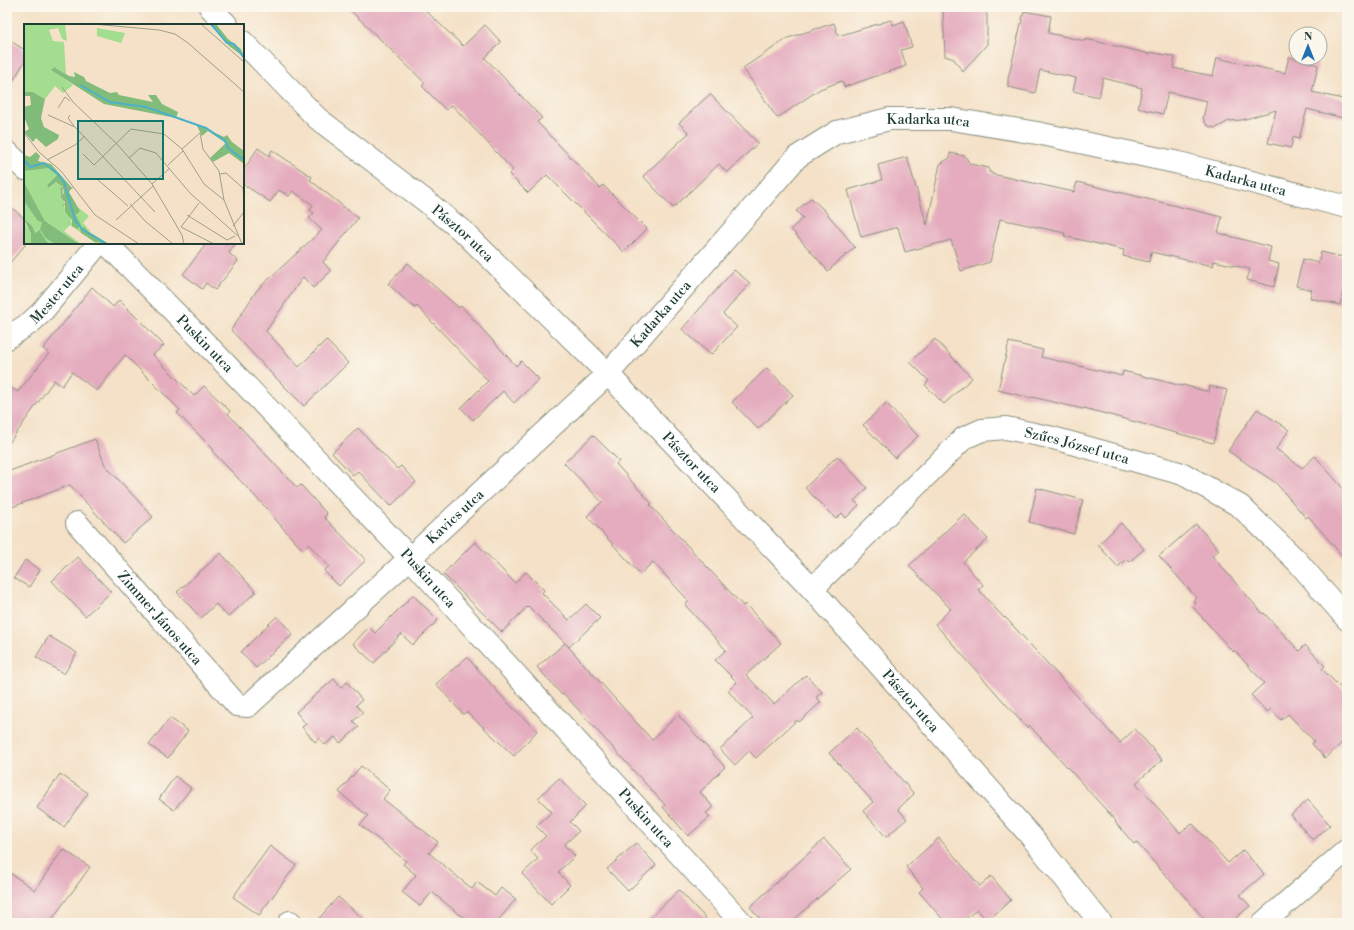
<svg xmlns="http://www.w3.org/2000/svg" width="1354" height="930" viewBox="0 0 1354 930" font-family="'Libre Bodoni',serif">
<style>
.building{fill:#e4acbe}
.lines{fill:none;stroke-linecap:round;stroke-linejoin:round}
.minor-casing{stroke:#8a8f7e;stroke-width:24}
.minor{stroke:#fff;stroke-width:22}
.labels{text-anchor:middle;stroke-width:3;stroke-linejoin:round;paint-order:stroke}
.street-label{font-size:14px;fill:#1f3d34;stroke:#fbf7ec}
.inset-river{fill:none;stroke:#4bb1ca;stroke-width:2}
.inset-road{fill:none;stroke:#9f9f8c;stroke-width:1}
.view{fill:#0f766e;fill-opacity:0.15;stroke:#0f766e;stroke-width:2}
.inset-edge{fill:none;stroke:#1f3d34;stroke-width:2}
</style>
<rect width="100%" height="100%" fill="#fbf7ec"/>
<filter id="ink" filterUnits="userSpaceOnUse"><feTurbulence type="fractalNoise" baseFrequency=".025" numOctaves="2"/><feDisplacementMap in="SourceGraphic" scale="8" xChannelSelector="R" yChannelSelector="G"/><feConvolveMatrix kernelMatrix="1 2 1 2 8 2 1 2 1" color-interpolation-filters="sRGB"/></filter>
<filter id="wash" filterUnits="userSpaceOnUse"><feTurbulence type="fractalNoise" baseFrequency=".012" numOctaves="4" result="noise"/><feDisplacementMap in="SourceGraphic" scale="16" xChannelSelector="R" yChannelSelector="G"/><feGaussianBlur stdDeviation="0.9" result="paint"/><feColorMatrix in="noise" values="0 0 0 0 0 0 0 0 0 0 0 0 0 0 0 0 0 1.4 0 .05"/><feComposite in="paint" operator="in"/></filter>
<g filter="url(#wash)">
<rect width="100%" height="100%" fill="#f4e1c7"/>
<g id="blocks">
<g class="building">
<path d="M347,7H422L463,46L485,25L501,42L485,58L542,118L537,122L600,188L603,185L647,229L624,252L547,175L528,193L509,174L513,170L452,105L446,110L422,86L425,83Z"/>
<path d="M953,7H980L987,14V44L963,72L954,59L945,56L943,9L953,8Z"/>
<path d="M1024,11L1051,16L1048,33L1085,41L1086,39L1150,54V52L1175,57L1173,68L1213,76L1217,58L1285,73L1289,57L1318,65L1312,92L1347,100V119L1307,109L1299,139L1293,137L1291,148L1268,143L1276,110L1242,120L1229,121L1216,128L1210,127L1206,124L1203,118L1207,101L1168,92L1163,114L1138,108L1142,88L1103,78L1099,97L1073,91L1076,78L1040,70L1035,93L1008,87V79Z"/>
<path d="M891,20L893,25L904,21L912,47L901,50L906,66L844,87L842,81L820,89L777,118L743,68L788,38L834,23L838,36Z"/>
<path d="M7,39L25,50V61L7,91Z"/>
<path d="M710,94L758,143L727,173L719,164L673,208L643,176L689,133L679,123Z"/>
<path d="M258,148L269,156L272,150L312,177L310,180L358,218L323,262L331,271L313,288L303,277L266,331L299,367L326,340L348,363L304,406L269,371L231,330L257,290L322,230L309,218L314,213L310,210L313,205L293,191L289,196L279,190L270,202L243,184V171Z"/>
<path d="M950,153L965,156L970,164L989,168V172L992,173V174L1074,192L1077,182L1222,217L1218,233L1271,247L1268,261L1279,264L1274,287L1247,280L1250,269L1214,261L1213,266L1151,252L1149,262L1123,256L1124,250L1064,236L1065,233L1000,219L990,262L961,271L951,240L905,252L898,227L861,237L848,190L882,180L878,165L907,157L927,225L940,164L950,158Z"/>
<path d="M811,198L824,210L855,247L828,271L791,229L803,218L796,211Z"/>
<path d="M7,204L25,219V245L7,266Z"/>
<path d="M207,243H236L229,253L238,261L215,290L206,283L202,289L183,274Z"/>
<path d="M1321,252L1347,258V275L1340,305L1310,298L1312,290L1296,286L1303,259L1318,263Z"/>
<path d="M408,263L459,308L461,306L516,366L521,361L539,379L514,403L503,391L473,420L461,408L488,381L417,306L415,308L388,284Z"/>
<path d="M734,270L750,283L723,314L737,327L711,355L682,329Z"/>
<path d="M92,287L113,307L119,300L164,345L153,355L194,396L204,386L230,411L228,414L297,488L301,485L327,514L324,517L366,560L339,586L324,571L329,566L308,544L303,549L295,542L269,512H270L212,451L214,450L177,413L180,410L125,355L97,391L72,372L62,386L54,380L7,446V385L18,392L49,353L43,349Z"/>
<path d="M935,339L972,378L944,404L925,385L929,381L910,362Z"/>
<path d="M1009,342L1043,350L1041,357L1122,376L1123,371L1182,386L1183,385L1209,392L1210,386L1227,390L1213,443L1084,408L1083,409L1032,397L1031,398L998,390Z"/>
<path d="M767,368L793,395L758,429L732,402Z"/>
<path d="M886,403L918,436L895,458L863,425Z"/>
<path d="M1257,409L1289,430L1276,449L1302,468L1315,456L1347,493V561L1308,516L1306,518L1276,483L1228,451Z"/>
<path d="M358,428L397,469L401,466L416,482L391,506L358,471L353,475L332,453Z"/>
<path d="M593,435L619,461L616,464L652,504L650,505L743,606L745,604L781,643L746,675L774,704L806,675L822,692L816,697L821,702L799,722L797,720L756,758L749,751L735,765L720,749L753,718L728,691L737,682L715,660L726,650L685,605L689,601L653,562L640,574L587,516L602,502L564,463Z"/>
<path d="M95,439L105,465L153,517L123,543L70,485L7,509V472Z"/>
<path d="M837,456L867,488L854,501L859,505L846,518L842,513L836,519L805,488Z"/>
<path d="M1037,488L1083,500L1074,534L1029,522Z"/>
<path d="M964,514L988,539L963,562L983,585L978,589L1004,618L1005,617L1120,743L1135,729L1162,760L1136,783L1180,833L1192,823L1228,863L1243,850L1264,874L1240,895L1250,906L1230,923H1208L1136,842L1134,844L1115,822L1116,821L1029,725L1027,728L935,624L951,609L909,566Z"/>
<path d="M1121,523L1144,549L1129,562L1126,559L1118,567L1098,545Z"/>
<path d="M1196,524L1219,550L1212,556L1263,614L1264,613L1299,651L1305,645L1325,666L1322,669L1347,694V738L1325,758L1312,744L1314,741L1288,714L1281,720L1271,709L1267,712L1251,695L1264,683L1234,650L1233,652L1193,607L1196,604L1193,601L1197,598L1159,556Z"/>
<path d="M475,542L515,583L526,572L544,590L542,593L569,620L586,604L600,618L569,647L528,606L502,632L443,574Z"/>
<path d="M221,553L256,592L228,617L216,604L201,618L177,592Z"/>
<path d="M78,557L111,592L85,616L52,581Z"/>
<path d="M25,560L40,570L29,587L14,578Z"/>
<path d="M413,595L438,620L413,645L401,634L374,663L353,644L369,627L375,633Z"/>
<path d="M277,616L293,634L256,668L241,652Z"/>
<path d="M49,636L77,653L64,674L36,657Z"/>
<path d="M565,643L652,740L678,715L725,767L700,792L713,807L706,813L710,817L688,836L663,807L665,805L564,694L562,695L537,667Z"/>
<path d="M467,657L506,701L537,731L514,756L467,712L463,714L436,684Z"/>
<path d="M334,679L341,688L347,682L362,700L356,705L363,713L353,721L359,727L340,743L335,737L325,745L319,738L315,742L302,727L306,724L296,712Z"/>
<path d="M170,718L188,731L168,758L149,745Z"/>
<path d="M857,728L914,794L898,809L907,819L886,837L863,811L873,802L829,753Z"/>
<path d="M361,766L390,790L383,799L438,842L429,853L472,889L477,882L495,896L501,888L516,899L496,923H470L432,892L420,906L402,892L416,875L403,864L406,861L360,825L368,816L339,792Z"/>
<path d="M60,774L88,793L64,827L37,808Z"/>
<path d="M175,776L191,788L174,810L159,799Z"/>
<path d="M559,778L586,806L570,822L579,831L564,845L575,856L558,872L570,885L551,904L522,874L538,859L530,850L546,836L536,826L552,812L538,798Z"/>
<path d="M1308,800L1330,825L1313,840L1291,815Z"/>
<path d="M939,838L980,886L991,876L1011,900L987,921L977,909L961,923H946L919,892L923,888L906,867Z"/>
<path d="M824,839L851,869L790,923H764L750,907Z"/>
<path d="M636,843L656,865L628,891L607,869Z"/>
<path d="M270,846L296,865L259,915L233,897Z"/>
<path d="M63,849L90,867L75,888L49,923H7V871L35,890Z"/>
<path d="M679,890L710,923H645Z"/>
<path d="M338,897L368,923H315Z"/>
</g>
</g>
</g>
<g filter="url(#ink)">
<use href="#blocks" fill-opacity="0" stroke="#8a8f7e" stroke-width="1"/>
<g class="lines">
<defs>
<g id="minor">
<path d="M210,7L227,25"/>
<path id="s1" d="M243,42L317,118L427,202L466,234L608,374L812,589L1029,834L1101,923"/>
<path d="M7,152L25,169"/>
<path id="s2" d="M106,243L214,352L410,558L742,923"/>
<path id="s3" d="M7,338L30,323L41,313L99,243"/>
<path id="s4" d="M77,523L237,705L248,706L410,558L608,374L797,157L837,132L889,119H951L1037,133L1179,163L1347,207"/>
<path id="s5" d="M812,589L964,438L982,430L1006,428L1053,438L1183,474L1240,506L1297,561L1347,619"/>
<path d="M290,922L291,923"/>
<path d="M1263,923L1347,850"/>
</g>
</defs>
<use href="#minor" class="minor-casing"/>
<use href="#minor" class="minor"/>
</g>
</g>
<g class="labels">
<g class="street-label">
<text dy="5" stroke="none"><textPath href="#s4" startOffset="1171">Kadarka utca</textPath></text>
<text dy="5" stroke="none"><textPath href="#s4" startOffset="1495">Kadarka utca</textPath></text>
<text dy="5" stroke="none"><textPath href="#s1" startOffset="292">Pásztor utca</textPath></text>
<text dy="5" stroke="none"><textPath href="#s3" startOffset="67">Mester utca</textPath></text>
<text dy="5" stroke="none"><textPath href="#s4" startOffset="823">Kadarka utca</textPath></text>
<text dy="5" stroke="none"><textPath href="#s2" startOffset="141">Puskin utca</textPath></text>
<text dy="5" stroke="none"><textPath href="#s5" startOffset="331">Szűcs József utca</textPath></text>
<text dy="5" stroke="none"><textPath href="#s1" startOffset="616">Pásztor utca</textPath></text>
<text dy="5" stroke="none"><textPath href="#s4" startOffset="534">Kavics utca</textPath></text>
<text dy="5" stroke="none"><textPath href="#s2" startOffset="465">Puskin utca</textPath></text>
<text dy="5" stroke="none"><textPath href="#s4" startOffset="126">Zimmer János utca</textPath></text>
<text dy="5" stroke="none"><textPath href="#s1" startOffset="940">Pásztor utca</textPath></text>
<text dy="5" stroke="none"><textPath href="#s2" startOffset="789">Puskin utca</textPath></text>
</g>
</g>
<g transform="translate(24 24)">
<rect width="220" height="220" fill="#f4e1c7"/>
<path d="M0,0H41L43,17L38,15L34,4L25,6L29,17L40,18L42,50L30,43L28,46L49,61L39,69L31,62L21,75L9,68H0ZM73,4L84,6L101,9L97,19L73,12ZM15,144H24L33,151L23,161L26,164L32,158L39,163L41,188L46,193L48,200L54,199L51,181L65,192L59,199L68,208L62,204L57,209L75,220H73L46,201L40,207L57,220H55L21,197L0,158V147ZM0,177L18,198L17,208L31,220L23,218L14,206L11,209L0,195ZM0,198L7,210V220H0Z" fill="#a3dd8f"/>
<path d="M185,0H192L204,15L217,25L220,33L205,22L200,14ZM30,43L45,52L51,53L50,48L60,53L62,57L86,69L93,68L95,71L129,78L124,71H132L138,80L154,88L152,94L80,80L27,46ZM0,68H9L21,75L17,94L20,103L35,111L34,115L22,123L12,114L9,118L0,108L5,105L0,93V83L7,81L6,72H0ZM172,100L200,113L203,111L208,118L220,127V140L205,129L189,138L186,134L202,119L184,107L178,112ZM12,128L16,132L14,137L27,140L48,164L45,168L56,187L52,191L57,201L54,205L48,202V196L41,188V178L37,173L40,169L39,163L32,158L25,164L23,161L33,151L24,144L0,147V131L6,133ZM0,158L21,197L55,220H31L22,214L16,206L18,198L14,197L0,177ZM0,195L8,202L11,209L15,206L23,218L28,220H7V210ZM60,203L67,209L85,220L71,218L57,209L56,205Z" fill="#82bc7a"/>
<path class="inset-river" d="M187,0L203,19L210,20L220,34M56,61L86,78L122,83L182,104L201,117L204,124L220,136M0,136L6,143L20,139L35,151L40,158L51,196L59,206L83,220"/>
<path class="inset-road" d="M69,0L135,6L151,10L164,19L220,68M177,0L220,38M38,63L49,78L93,120L128,160L158,211L160,220M34,84L41,73L46,77M24,91L51,103L131,188M46,91L44,94L50,102M0,109L15,128L37,147L71,191L115,220M158,125L176,109L179,125L195,147L200,176L218,220M59,130L70,141L107,105L140,110L158,125L180,160L200,176M105,134L116,124L132,129L166,169L214,212M23,136L51,121L61,112M144,141L159,127M196,150L202,149L220,165M73,155L104,182M128,160L146,144M219,164L220,179M106,180L121,197L149,220M39,182L42,178L38,174L37,164H49M163,191L203,216L211,212M92,196L129,162M209,202L220,188M157,203L190,220M157,203L175,179"/>
<path class="view" d="M54,97H139V155H54Z"/>
<rect width="220" height="220" class="inset-edge"/>
</g>
<rect width="1354" height="930" fill="none" stroke="#fbf7ec" stroke-width="24"/>
<g transform="translate(1308 46)"><circle r="19" fill="#fbf7ec" stroke="#a3ada2"/>
<path d="M0-3L7 15L0 10L-7 15Z" fill="#1f6fb2"/>
<text y="-6" font-size="11" font-weight="bold" text-anchor="middle" fill="#1f3d34">N</text>
</g>
</svg>
